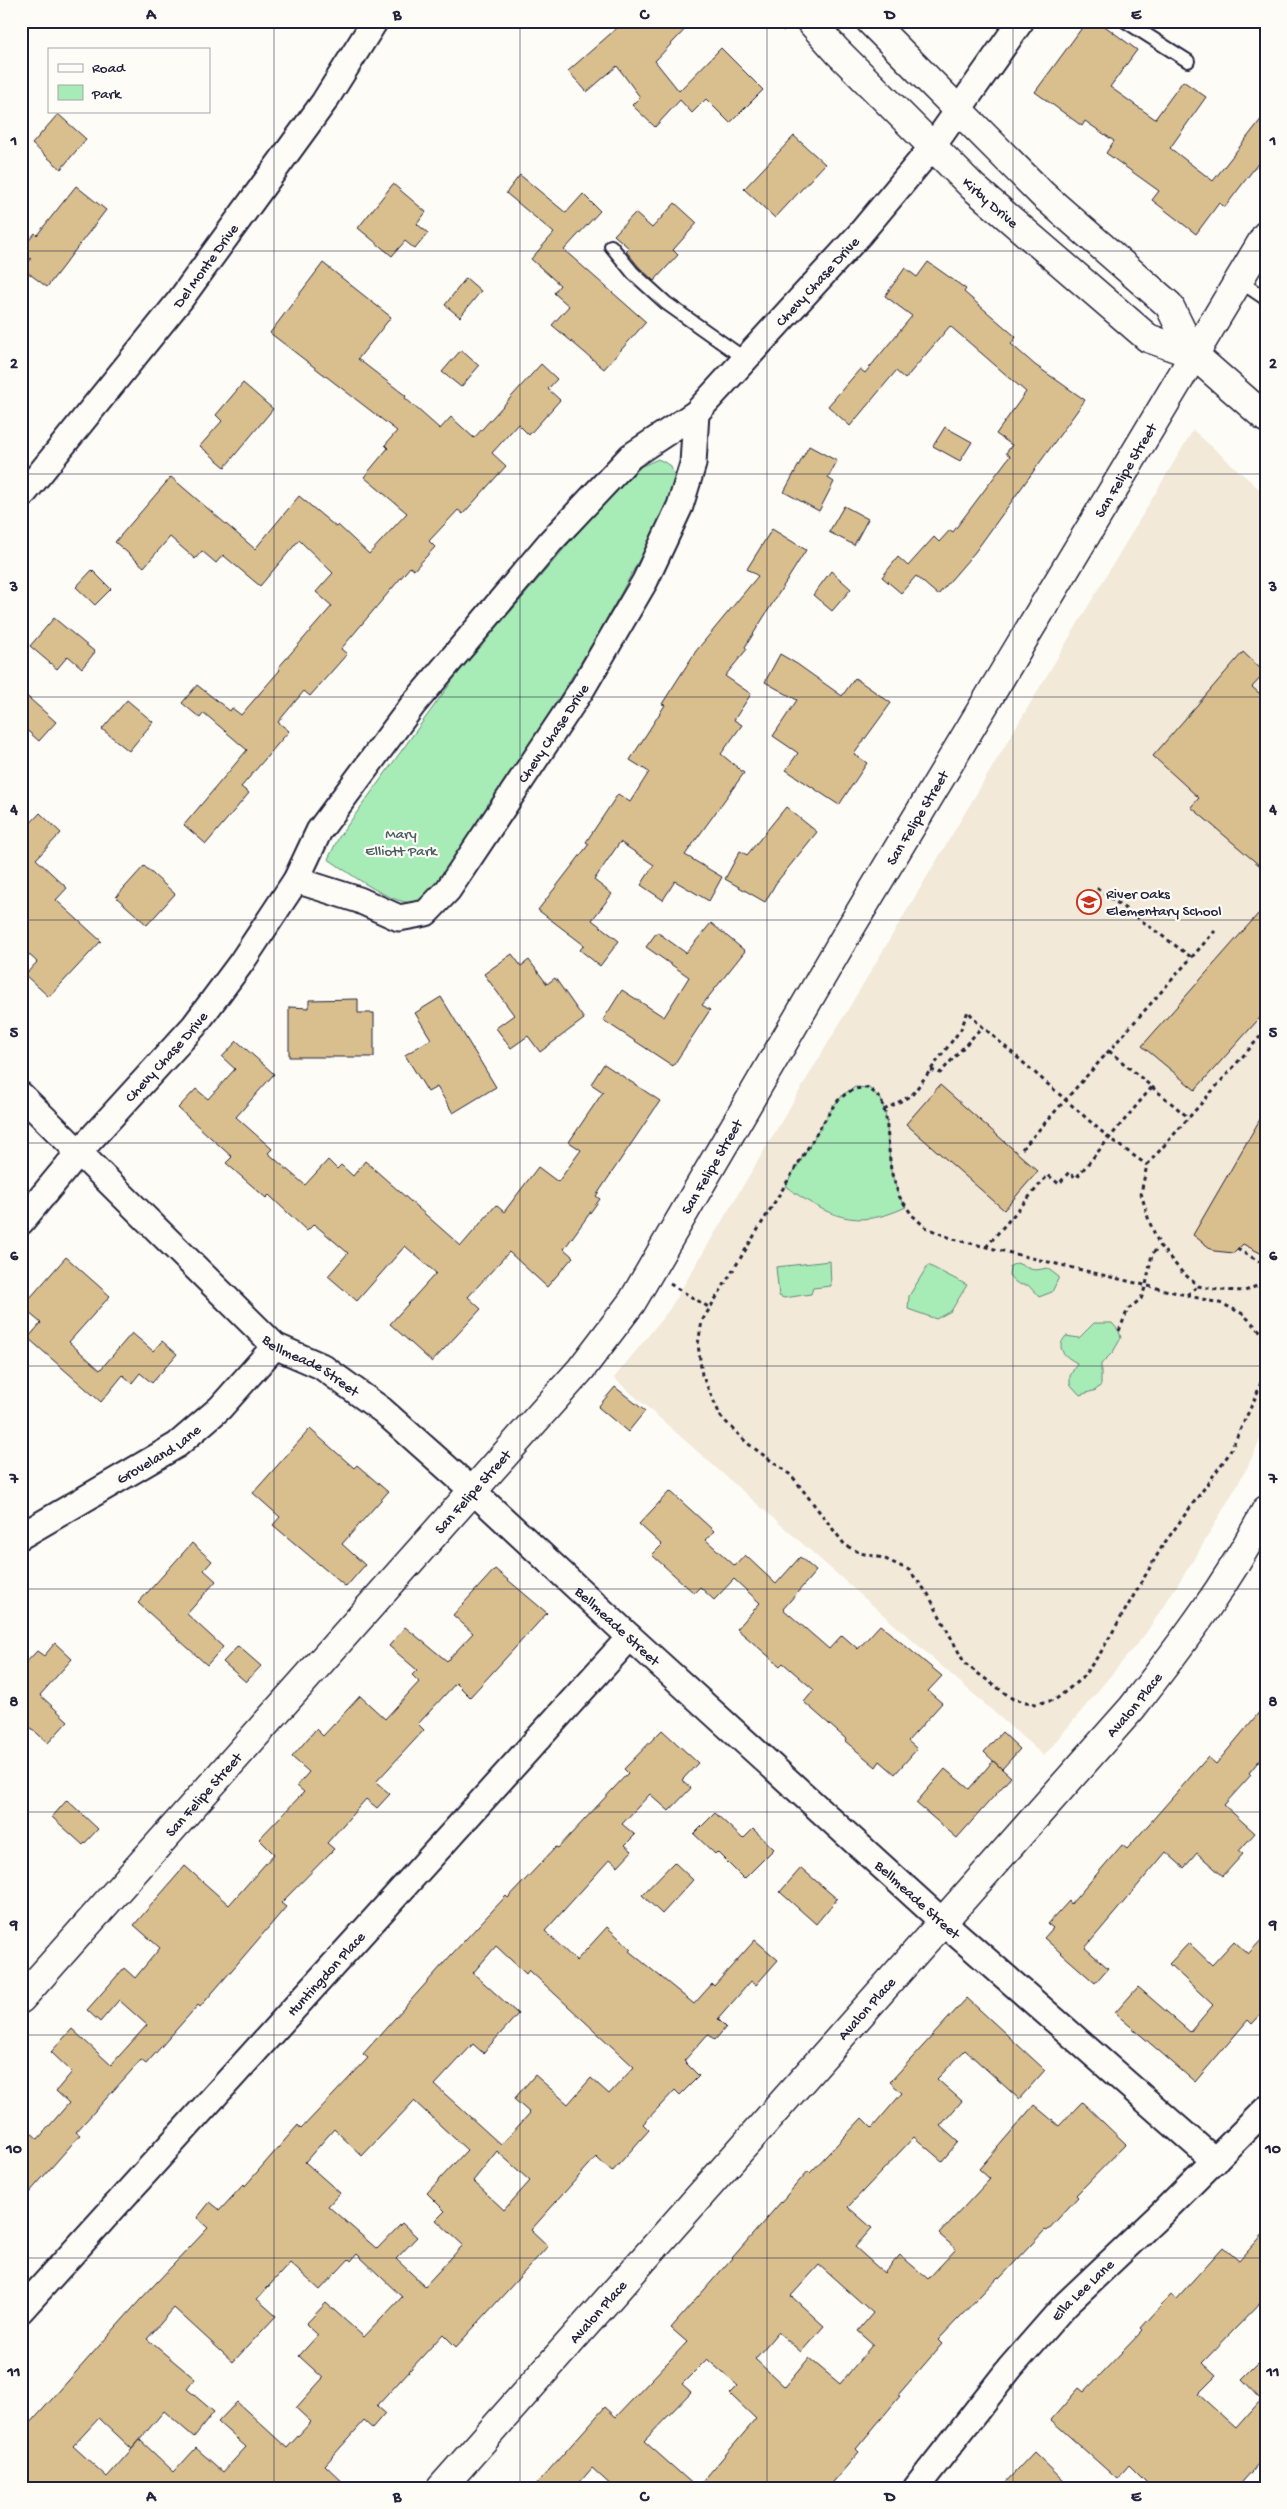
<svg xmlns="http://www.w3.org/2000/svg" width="1287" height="2509" viewBox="0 0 1287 2509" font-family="'Gochi Hand',sans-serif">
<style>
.built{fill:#f2e9d8}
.green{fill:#a7ebb6;stroke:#648678}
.building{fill:#d9be8e;stroke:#22223b;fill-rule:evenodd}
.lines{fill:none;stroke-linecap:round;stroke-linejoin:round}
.lane-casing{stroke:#22223b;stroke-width:16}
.street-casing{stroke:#22223b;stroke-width:29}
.secondary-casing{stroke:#22223b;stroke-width:31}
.path{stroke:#22223b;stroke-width:3;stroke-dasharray:4 4;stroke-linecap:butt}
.lane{stroke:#fdfcf7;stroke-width:12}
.street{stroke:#fdfcf7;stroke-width:25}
.secondary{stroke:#fdfcf7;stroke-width:28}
.grid{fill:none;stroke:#22223b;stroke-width:1;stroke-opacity:0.55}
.labels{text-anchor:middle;stroke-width:4.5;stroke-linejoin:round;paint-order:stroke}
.street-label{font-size:15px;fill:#22223b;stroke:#fdfcf7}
.park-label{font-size:15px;fill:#4a5e60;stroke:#fdfcf7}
.poi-label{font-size:15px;fill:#22223b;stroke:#fdfcf7;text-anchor:start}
.neatline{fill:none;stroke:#22223b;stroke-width:2}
.grid-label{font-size:16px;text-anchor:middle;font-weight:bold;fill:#22223b}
</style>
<rect width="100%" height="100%" fill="#fdfcf7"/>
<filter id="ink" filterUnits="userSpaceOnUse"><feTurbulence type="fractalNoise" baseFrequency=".02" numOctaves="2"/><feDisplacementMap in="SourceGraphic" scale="10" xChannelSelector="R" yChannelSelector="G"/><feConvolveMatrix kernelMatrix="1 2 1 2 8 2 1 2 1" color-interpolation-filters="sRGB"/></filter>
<g filter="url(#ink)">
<path class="built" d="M1193,430L1266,495V1427L1247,1468L1198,1553L1146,1633L1044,1756L614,1378L669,1310Z"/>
<g class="green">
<path d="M658,459L670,465L677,481C663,520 641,556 621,593C566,693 501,787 438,882C433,888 426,899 419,902C396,909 348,872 328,859L339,837L455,677L619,484L642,466Z"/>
<path d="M855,1087L869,1088L881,1099L886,1117L891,1171L899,1196L906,1207C855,1231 828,1216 785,1186L834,1105L844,1094Z"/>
<path d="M830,1261L831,1286L813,1288L811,1294L784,1298L779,1296L776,1267Z"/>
<path d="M1017,1263C1032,1269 1030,1272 1047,1268L1059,1277L1052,1292L1039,1297L1028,1285C1019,1286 1014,1282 1009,1275L1010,1266Z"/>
<path d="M928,1265L967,1285L951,1311L936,1319L908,1309L909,1296Z"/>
<path d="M1094,1323H1112L1119,1331L1121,1338L1113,1352L1101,1364V1385L1096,1390L1080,1395L1070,1384V1376L1077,1363C1066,1357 1054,1349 1066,1336L1079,1338Z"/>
</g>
<g class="building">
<path d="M625,21H693L655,61L679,91L721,48L763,90L730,123L706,99L692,113L680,100L655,127L632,105L640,97L617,66L587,92L568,71Z"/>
<path d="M1087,21H1098L1137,50L1110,87L1155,119L1183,81L1206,97L1170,148L1213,181L1266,113V153L1225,207L1219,203L1196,234L1152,200L1159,191L1106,153L1114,141L1085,121L1082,126L1035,92Z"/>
<path d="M58,114L86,139L61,169L32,144Z"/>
<path d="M794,136L825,164L775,218L744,189Z"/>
<path d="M520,175L566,213L583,194L600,211L564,250L646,322L604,369L552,325L569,306L554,293L560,285L531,259L554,233L506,193Z"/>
<path d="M393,184L426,212L417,224L428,233L415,249L405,241L392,256L358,228Z"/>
<path d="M76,186L106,210L47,287L23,269L31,259L21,250L35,233L37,235Z"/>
<path d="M675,203L697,223L673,250L678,255L654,281L639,267L626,251L629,248L614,235L635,213L652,228Z"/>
<path d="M928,262L966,289L964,292L1016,337L1011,344L1035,365L1085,400L975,552L938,595L916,576L901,593L882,577L898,557L908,566L934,537L939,542L950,530L953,532L1010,456L1006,453L1012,445L996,434L1026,392L950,326L905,379L896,371L850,426L828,406L860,369L865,373L912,316L885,296L905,268L917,277Z"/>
<path d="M323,263L391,317L358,359L406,396L405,398L440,429L451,417L474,438L541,364L557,379L548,389L560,400L529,435L518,424L492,453L506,466L463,514L458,510L429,541L435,547L414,570L410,567L341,649L347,654L310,696L304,691L278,722L289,731L241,787L249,793L206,844L184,825L247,750L204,713L200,718L182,703L197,685L230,711L232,708L241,715L280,670L278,668L332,606L316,592L333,573L299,540L260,586L223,555L216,563L202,551L195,559L170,537L144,567L115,542L171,477L255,549L299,496L336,527L338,525L369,554L407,513L364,477L388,448L385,445L397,431L270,333Z"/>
<path d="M466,278L481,291L460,317L445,305Z"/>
<path d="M461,350L479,366L461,387L442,372Z"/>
<path d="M243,383L273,409L225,467L200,446L222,421L216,415Z"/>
<path d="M945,427L972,442L960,461L933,446Z"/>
<path d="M809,446L837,461L828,478L834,482L819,511L784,492Z"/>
<path d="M844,506L868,519L854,545L829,532Z"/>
<path d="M772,529L806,550L745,647L747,649L725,676L751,694L734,720L742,725L721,754L744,773L685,855L722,877L709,901L675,881L663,900L641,885L654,865L620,842L594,880L612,894L592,920L619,941L600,966L580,950L584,945L538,910L589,844L586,842L618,794L630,802L649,772L630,760L665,705L662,704L696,651L758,576L747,569Z"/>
<path d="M92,570L111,589L95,605L76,587Z"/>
<path d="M831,571L851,589L832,611L813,595Z"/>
<path d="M54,618L95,652L82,668L68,656L57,669L30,646Z"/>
<path d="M1243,652L1265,673L1252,687L1266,699V871L1191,807L1199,798L1153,756Z"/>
<path d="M780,654L797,664L842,696L855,678L891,703L854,754L867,763L839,805L786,770L798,753L773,736L797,700L765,682Z"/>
<path d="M21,691L56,722L39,741L21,725Z"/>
<path d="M127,700L153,722L129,751L102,729Z"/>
<path d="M786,807L817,832L776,883L765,902L725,879L740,851L747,855Z"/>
<path d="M40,813L61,833L36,859L67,888L56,900L101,941L49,997L25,975L37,962L21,947V833Z"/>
<path d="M144,866L175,894L147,925L116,897Z"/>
<path d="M1266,905V1011L1195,1090L1142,1046Z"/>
<path d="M711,923L745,951L702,1005L710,1010L673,1066L603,1020L622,990L664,1017L689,977L646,947L657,932L686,953Z"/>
<path d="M512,954L521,966L529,960L547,984L555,978L584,1019L540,1052L528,1036L511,1048L496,1028L514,1015L484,974Z"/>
<path d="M441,997L496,1087L453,1113L437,1087L428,1092L405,1055L431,1039L415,1013Z"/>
<path d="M358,999V1013H374V1057H289V1007L309,1008V1000Z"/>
<path d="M237,1041L274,1074L236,1117L272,1149L268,1153L305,1185L328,1160L337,1169L341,1165L353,1176L365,1161L461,1246L496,1205L504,1212L538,1167L558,1182L581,1150L569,1142L603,1092L591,1084L604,1064L660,1101L596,1196L600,1199L564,1249L573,1257L547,1287L509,1252L468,1297L481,1309L432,1362L390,1324L436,1273L405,1246L357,1301L328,1276L348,1253L314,1224L307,1231L269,1195L266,1198L226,1163L232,1157L178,1108L196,1089L208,1099L235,1069L222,1057Z"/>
<path d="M940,1085L1038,1171L1004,1210L906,1124Z"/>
<path d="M1266,1109V1256L1243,1244L1234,1253L1214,1251L1193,1235Z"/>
<path d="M66,1257L110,1296L69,1342L100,1370L132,1333L153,1351L162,1341L177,1354L152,1383L140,1373L132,1383L123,1375L101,1402L28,1338L41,1323L22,1307Z"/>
<path d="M615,1387L645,1411L628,1432L598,1407Z"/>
<path d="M310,1429L354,1468L357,1465L388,1492L342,1544L365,1565L346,1587L273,1525L280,1517L253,1493Z"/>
<path d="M670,1491L714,1531L706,1540L735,1566L745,1555L776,1584L800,1557L816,1571L783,1609L829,1649L842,1635L858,1649L880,1625L942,1676L928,1691L942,1703L908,1741L917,1749L895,1774L880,1761L876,1767L845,1741L846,1739L804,1702L814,1690L783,1663L780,1666L737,1629L760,1603L734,1579L714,1600L700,1587L694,1593L652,1555L662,1545L639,1524Z"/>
<path d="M192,1543L212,1561L204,1570L216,1581L187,1614L223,1647L207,1665L138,1603Z"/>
<path d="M495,1569L547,1613L470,1697L456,1683L418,1724L424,1730L376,1782L390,1794L377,1808L366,1799L327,1843L334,1849L281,1903L286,1907L238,1963L200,2007L198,2005L146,2064L141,2060L76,2132L80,2135L21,2202V2124L38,2139L69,2103L56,2091L72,2072L51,2052L72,2029L111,2065L147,2025L119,2000L100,2022L87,2010L124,1968L135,1978L160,1948L134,1925L185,1866L229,1905L274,1854L259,1839L304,1792L297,1786L309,1772L292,1757L316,1729L323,1736L360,1696L385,1719L419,1682L412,1675L417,1670L389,1646L405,1627L447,1661L473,1633L453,1615Z"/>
<path d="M55,1643L72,1659L40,1695L68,1721L48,1743L21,1719V1668L37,1651L44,1656Z"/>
<path d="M238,1646L261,1666L246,1682L223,1662Z"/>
<path d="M1266,1704V1752L1249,1773L1251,1775L1224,1805L1255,1833L1239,1851L1243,1854L1223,1876L1197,1853L1184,1868L1166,1852L1085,1948L1108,1968L1095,1983L1044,1938L1053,1928L1048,1924L1069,1901L1071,1904L1122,1845L1127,1849L1208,1757L1216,1764Z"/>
<path d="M662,1730L698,1763L682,1780L691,1788L669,1811L650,1794L622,1824L635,1835L625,1845L632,1851L618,1866L610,1859L545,1931L576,1961L607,1927L631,1949L629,1951L694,2004L712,1984L714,1986L755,1940L778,1960L756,1985L751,1981L718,2019L726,2027L715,2040L708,2034L684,2061L699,2076L680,2095L675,2090L643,2124L649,2130L612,2172L596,2157L531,2230L548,2246L456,2347L443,2334L377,2406L385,2413L372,2428L364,2421L325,2465L349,2488H21V2434L140,2300L208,2228L197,2218L210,2202L220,2210L244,2184L245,2186L298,2125L301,2129L368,2058L363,2054L452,1954L506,1896L508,1898L556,1847L558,1848L628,1773L624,1769ZM496,1946L526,1974L529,1970L634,2067L609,2094L591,2078L568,2104L535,2075L514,2099L530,2113L501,2145L435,2085L473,2044L483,2053L518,2014L473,1973ZM414,2101L467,2150L427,2193L445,2211L436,2220L463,2245L425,2286L396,2259L417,2237L402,2223L377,2249L328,2206L340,2193L305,2162L334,2129L362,2156ZM497,2151L530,2181L504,2210L473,2181ZM357,2254L402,2297L364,2337L326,2303L306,2324L318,2335L299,2356L323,2378L296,2408L311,2422L287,2448L237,2402L218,2422L246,2447L223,2472L196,2448L174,2472L140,2440L107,2477L73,2446L99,2418L132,2449L164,2411L194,2437L214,2412L187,2389L195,2379L147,2339L174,2308L233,2362L276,2316L257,2299L290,2263L320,2290L349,2259L351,2261Z"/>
<path d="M1002,1732L1020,1749L1002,1769L984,1752Z"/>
<path d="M993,1761L1011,1777L957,1838L916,1803L945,1769L969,1789Z"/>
<path d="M67,1800L98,1829L83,1845L52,1817Z"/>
<path d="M715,1813L743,1839L753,1829L774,1849L744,1879L717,1852L715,1854L694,1834Z"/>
<path d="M674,1862L693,1880L662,1914L642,1895Z"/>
<path d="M801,1868L837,1899L816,1924L780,1892Z"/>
<path d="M1266,1935V2009L1252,2024L1248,2020L1195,2082L1115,2013L1138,1987L1190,2032L1213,2005L1169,1964L1189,1943L1212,1965L1234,1941L1248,1954Z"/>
<path d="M967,1998L1045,2070L1019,2099L965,2050L937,2079L962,2101L940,2126L958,2142L942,2161L914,2137L848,2207L872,2228L855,2247L884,2273L900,2255L928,2279L956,2249L939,2234L990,2179L979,2169L1034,2105L1059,2126L1082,2102L1126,2144L1076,2195L1078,2197L1047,2231L1045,2230L1000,2278L998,2277L938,2340L942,2344L898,2395L900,2396L856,2449L859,2452L828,2488H697L756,2419L730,2394L738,2386L707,2359L682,2384L691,2392L644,2441L697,2488H614L592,2468L575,2488H533L605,2407L616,2417L687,2342L671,2328L808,2171L810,2173L862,2118L872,2128L902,2093L890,2082ZM819,2265L873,2313L858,2331L873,2344L840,2384L809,2358L785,2387L755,2359L778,2332L801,2352L824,2326L791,2296Z"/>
<path d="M1266,2231V2297L1202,2363L1216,2376L1198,2394L1236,2428L1261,2400L1242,2380L1266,2356V2455L1237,2488H1152L1129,2465L1117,2479L1051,2420L1079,2388L1084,2392L1143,2330L1141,2328L1171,2295L1176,2299L1223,2247L1239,2261Z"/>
<path d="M1034,2452L1071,2488H1000Z"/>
</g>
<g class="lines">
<defs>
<g id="lane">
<path d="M1125,21L1188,61"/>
<path d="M611,246L633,273L666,303L745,359"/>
<path d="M1238,280L1266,299"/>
</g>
<g id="street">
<path id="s1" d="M21,497L180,300L324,102L375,21"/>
<path id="s2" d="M296,880L359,900L399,918L426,913L448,890L582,689L645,581L680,506L693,464L696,413"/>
<path id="s3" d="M21,1095L275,1346L321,1366L382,1410L473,1491L630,1637L943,1922L1215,2161"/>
<path id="s4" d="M21,1222L79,1152L194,1026L241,963L296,880L319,831L412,706L551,541L631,456L696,413L859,235L933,146L1021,21"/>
<path id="s5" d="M21,1536L177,1445L220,1408L275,1346"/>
<path id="s6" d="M21,2310L630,1637"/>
<path id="s7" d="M916,2488L1010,2368L1066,2304L1162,2213L1266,2109"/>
</g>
<g id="secondary">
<path id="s8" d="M810,21L837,51L973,187L1148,338L1193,354L1266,418"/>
<path d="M870,21L1043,195L1169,305L1193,354"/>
<path id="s9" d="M21,1999L581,1369L632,1302L845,937L1266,235"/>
<path id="s10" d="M441,2488L1132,1708C1181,1645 1229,1582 1266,1510"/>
</g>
</defs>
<use href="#lane" class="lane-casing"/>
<use href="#street" class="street-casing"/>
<use href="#secondary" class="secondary-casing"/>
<g class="path">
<path d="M777,21L786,32"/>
<path d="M1097,888L1191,957"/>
<path d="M1266,1030L1147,1165L1141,1193L1149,1221L1160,1246L1181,1271L1198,1286L1219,1290L1245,1291L1266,1282"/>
<path d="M1109,1051L1189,1118"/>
<path d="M931,1070L940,1073L982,1027"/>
<path d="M884,1110L912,1095L961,1029L968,1011L976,1021L1109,1138L1147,1165"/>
<path d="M1022,1149L1215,931"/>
<path d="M986,1247L1048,1175L1059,1184L1069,1172L1076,1178L1152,1087"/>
<path d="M1237,1249L1266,1265"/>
<path d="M670,1284L710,1308"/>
<path d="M1187,1295L1198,1286"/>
<path d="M1119,1331L1128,1309L1141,1299L1146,1285L1152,1254L1160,1246"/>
<path d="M1266,1337L1243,1314L1223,1304L953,1239L925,1227L912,1215L899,1196L891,1171L886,1117L881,1099L869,1088C852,1087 845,1093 834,1105L702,1321L698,1344L702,1375L721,1417L747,1443L792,1476L845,1545L860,1553L883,1558L909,1570L928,1594L965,1664L1013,1699L1035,1704L1055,1700L1082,1678L1101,1652L1163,1545L1229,1454L1256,1396L1266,1369"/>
</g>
<use href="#lane" class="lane"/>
<use href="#street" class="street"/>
<use href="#secondary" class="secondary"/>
</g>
</g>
<path class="grid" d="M274,21V2488M520,21V2488M767,21V2488M1013,21V2488M21,251H1266M21,474H1266M21,697H1266M21,920H1266M21,1143H1266M21,1366H1266M21,1589H1266M21,1812H1266M21,2035H1266M21,2258H1266"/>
<defs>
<symbol id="school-ring" viewBox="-11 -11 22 22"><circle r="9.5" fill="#fdfcf7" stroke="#c8321e" stroke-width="1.5"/><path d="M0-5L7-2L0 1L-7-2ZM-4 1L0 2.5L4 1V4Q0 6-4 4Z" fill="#c8321e"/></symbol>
</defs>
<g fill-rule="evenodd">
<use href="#school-ring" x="1075" y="888" width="28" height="28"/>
</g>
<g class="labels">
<g class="street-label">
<text dy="5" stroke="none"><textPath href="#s8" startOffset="256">Kirby Drive</textPath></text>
<text dy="5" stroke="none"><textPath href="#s1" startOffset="296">Del Monte Drive</textPath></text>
<text dy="5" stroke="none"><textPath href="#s4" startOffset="1239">Chevy Chase Drive</textPath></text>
<text dy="5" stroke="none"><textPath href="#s9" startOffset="1894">San Felipe Street</textPath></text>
<text dy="5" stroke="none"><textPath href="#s2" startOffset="358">Chevy Chase Drive</textPath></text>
<text dy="5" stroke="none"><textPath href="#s9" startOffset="1489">San Felipe Street</textPath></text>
<text dy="5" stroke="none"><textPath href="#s4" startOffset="220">Chevy Chase Drive</textPath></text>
<text dy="5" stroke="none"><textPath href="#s9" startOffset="1084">San Felipe Street</textPath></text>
<text dy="5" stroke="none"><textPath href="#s3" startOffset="398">Bellmeade Street</textPath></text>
<text dy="5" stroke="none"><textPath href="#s5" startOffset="160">Groveland Lane</textPath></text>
<text dy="5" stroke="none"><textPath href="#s9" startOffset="679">San Felipe Street</textPath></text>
<text dy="5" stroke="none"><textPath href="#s3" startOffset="802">Bellmeade Street</textPath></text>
<text dy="5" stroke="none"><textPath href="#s10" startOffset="1046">Avalon Place</textPath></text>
<text dy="5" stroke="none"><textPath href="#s9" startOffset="274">San Felipe Street</textPath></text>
<text dy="5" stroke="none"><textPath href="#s3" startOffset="1208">Bellmeade Street</textPath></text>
<text dy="5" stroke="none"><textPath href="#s6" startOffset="454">Huntingdon Place</textPath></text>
<text dy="5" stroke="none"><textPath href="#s10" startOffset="641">Avalon Place</textPath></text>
<text dy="5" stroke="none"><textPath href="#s7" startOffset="259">Ella Lee Lane</textPath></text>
<text dy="5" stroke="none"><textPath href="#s10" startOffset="236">Avalon Place</textPath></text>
</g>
<g class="park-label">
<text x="401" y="838">Mary<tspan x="401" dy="17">Elliott Park</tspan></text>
</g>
<g class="poi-label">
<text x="1106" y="898">River Oaks<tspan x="1106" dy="17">Elementary School</tspan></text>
</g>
</g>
<rect width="1287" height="2509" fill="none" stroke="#fdfcf7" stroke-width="55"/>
<rect x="48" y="48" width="162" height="65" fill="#fdfcf7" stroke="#a5a5ac"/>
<rect x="58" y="64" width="25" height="8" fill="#fdfcf7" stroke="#a5a5ac"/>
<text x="92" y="72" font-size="15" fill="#22223b">Road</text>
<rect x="58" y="85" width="25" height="15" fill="#a7ebb6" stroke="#a5a5ac"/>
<text x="92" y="98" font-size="15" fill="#22223b">Park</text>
<rect x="28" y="28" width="1232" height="2454" class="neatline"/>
<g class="grid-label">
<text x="151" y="19">A</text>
<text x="397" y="19">B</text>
<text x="644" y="19">C</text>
<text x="890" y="19">D</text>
<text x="1136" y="19">E</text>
<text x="14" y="145">1</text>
<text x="1273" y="145">1</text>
<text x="14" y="368">2</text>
<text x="1273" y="368">2</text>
<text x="14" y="591">3</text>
<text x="1273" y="591">3</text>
<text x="14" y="814">4</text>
<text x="1273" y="814">4</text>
<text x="14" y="1037">5</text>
<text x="1273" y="1037">5</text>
<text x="14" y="1260">6</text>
<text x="1273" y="1260">6</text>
<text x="14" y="1483">7</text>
<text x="1273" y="1483">7</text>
<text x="14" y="1706">8</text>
<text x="1273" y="1706">8</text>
<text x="14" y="1929">9</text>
<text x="1273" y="1929">9</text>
<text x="14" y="2153">10</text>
<text x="1273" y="2153">10</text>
<text x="14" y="2376">11</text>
<text x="1273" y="2376">11</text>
<text x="151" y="2501">A</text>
<text x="397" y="2501">B</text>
<text x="644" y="2501">C</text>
<text x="890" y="2501">D</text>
<text x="1136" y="2501">E</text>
</g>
</svg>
